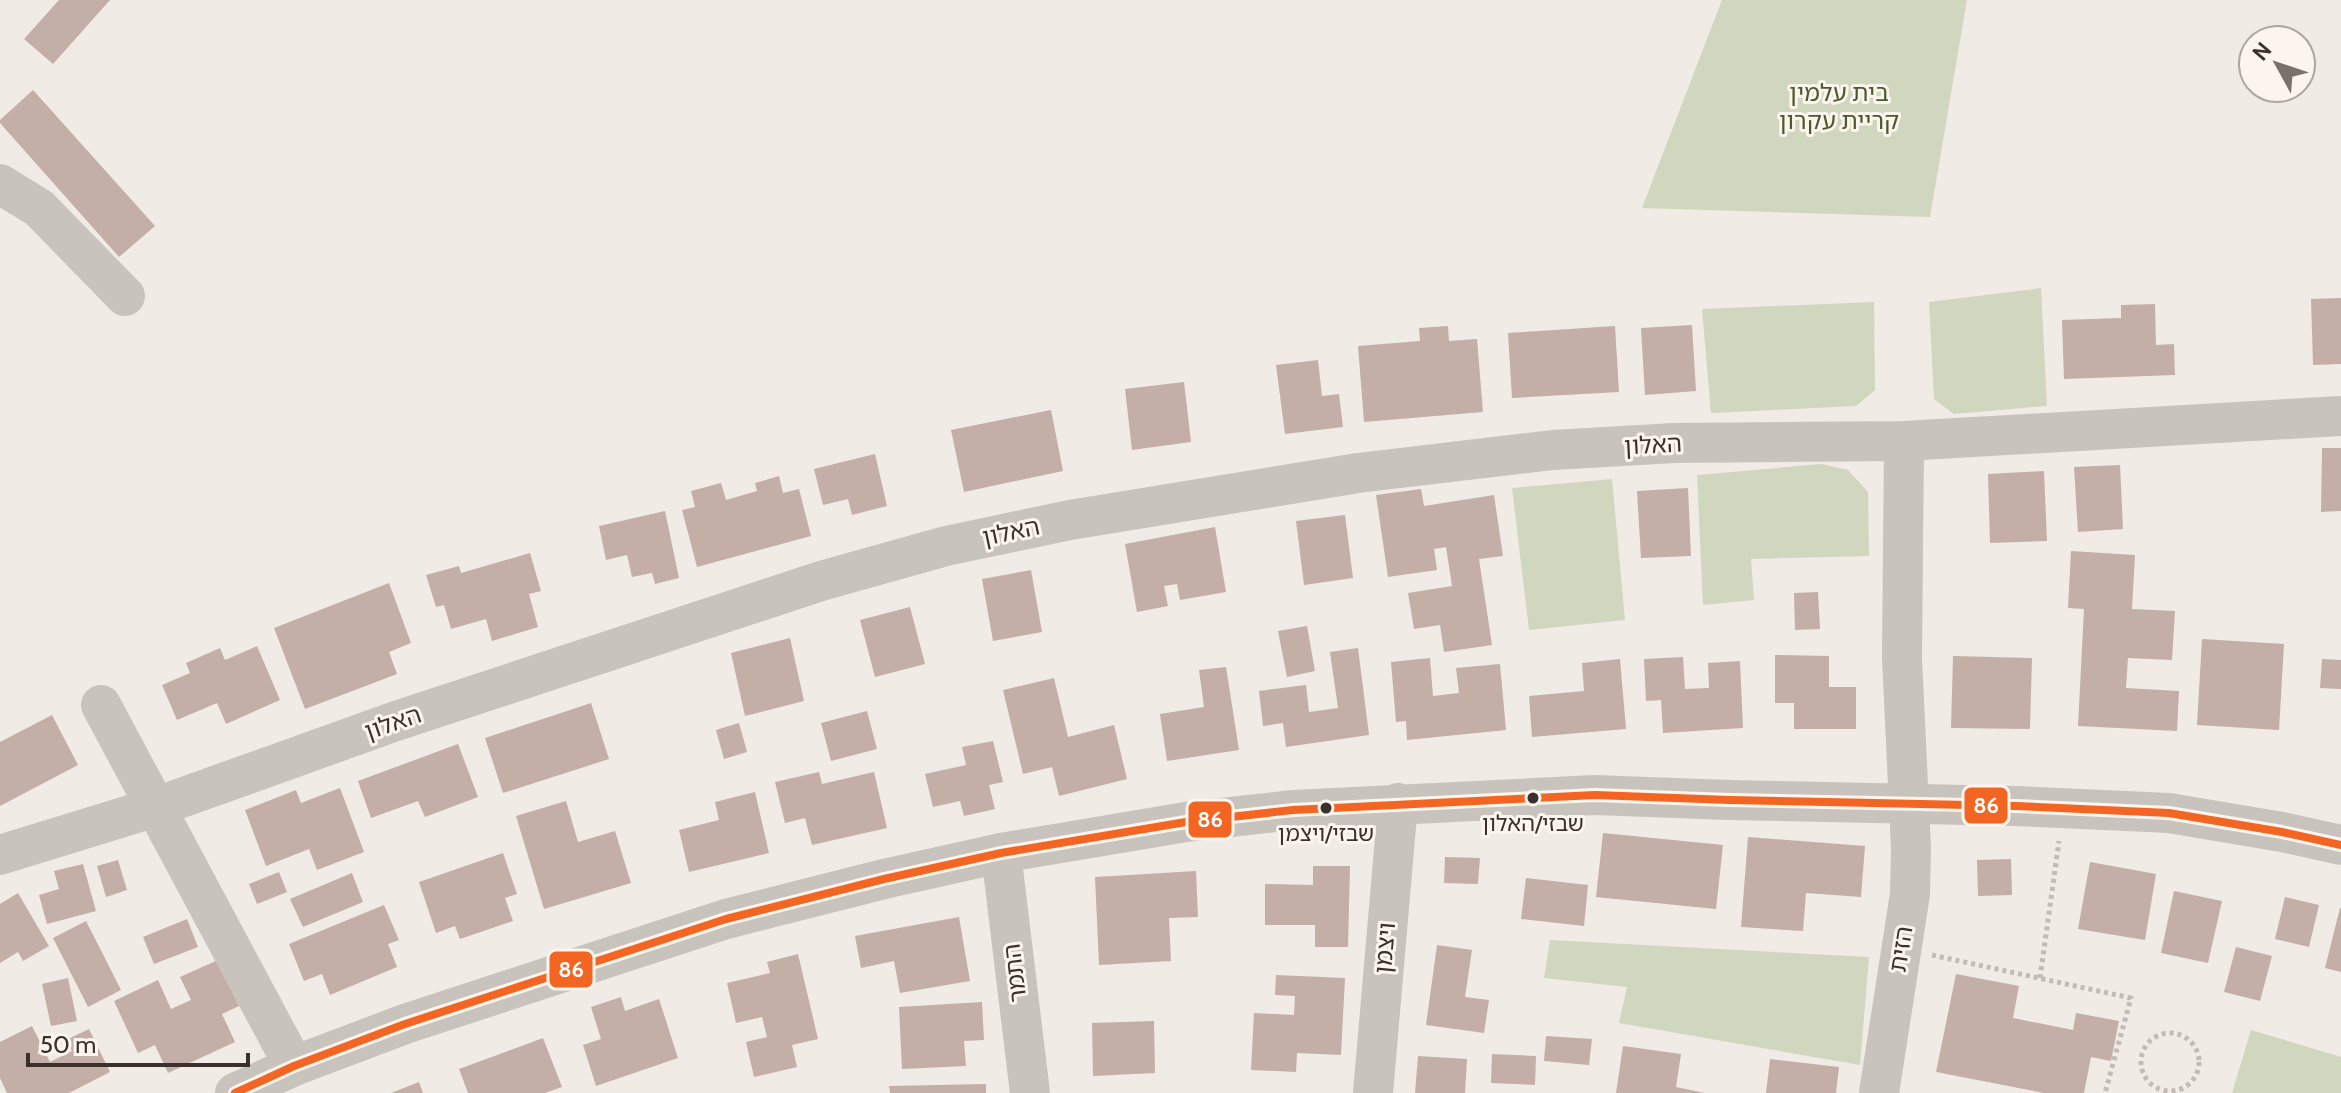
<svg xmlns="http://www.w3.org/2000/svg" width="2341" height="1093" viewBox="0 0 2341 1093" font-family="Cabin,'Noto Sans Hebrew',sans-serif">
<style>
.green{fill:#d1d6bf}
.building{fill:#c3afa7}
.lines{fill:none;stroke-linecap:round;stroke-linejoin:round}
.path{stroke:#c2bbb6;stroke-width:5;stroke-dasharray:4 4;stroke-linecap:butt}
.minor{stroke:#c9c3be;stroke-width:40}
.bus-1-casing{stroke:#fbf5ee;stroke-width:14}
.bus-1{stroke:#f26522;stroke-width:8}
.bus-dot{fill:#3b302b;stroke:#fbf5ee;stroke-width:3}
.labels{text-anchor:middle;stroke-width:6;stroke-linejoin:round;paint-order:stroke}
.bus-label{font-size:22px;fill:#3b302b;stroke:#fbf5ee}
.park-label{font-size:24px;fill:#4a5a2e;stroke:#fbf5ee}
.street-label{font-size:24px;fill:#3b302b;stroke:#fbf5ee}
.line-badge{stroke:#fbf5ee;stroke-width:3}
.badge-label{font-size:22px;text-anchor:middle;font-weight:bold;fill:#fff}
</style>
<rect width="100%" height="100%" fill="#f0ebe5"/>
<g class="green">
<path d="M1722,0H1967L1930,217L1642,208Z"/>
<path d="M2041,288L2047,406L1954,414L1934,399L1929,302Z"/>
<path d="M1874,302L1875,390L1856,406L1711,413L1702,309Z"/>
<path d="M1821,464L1848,470L1868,492L1869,556L1751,559L1754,600L1703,605L1697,475Z"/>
<path d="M1612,479L1625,620L1529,630L1512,488Z"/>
<path d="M1550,940L1869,957L1860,1065L1619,1023L1627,987L1544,978Z"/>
<path d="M2251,1030L2341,1057V1093H2232Z"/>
</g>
<g class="building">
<path d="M59,0H110L53,64L24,39Z"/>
<path d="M33,90L155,226L119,257L0,123V120Z"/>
<path d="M2341,298V364L2313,365L2311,299Z"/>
<path d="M2155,304L2156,345L2174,344L2175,375L2064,379L2062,320L2121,318V305Z"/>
<path d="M1692,325L1696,391L1645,395L1641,328Z"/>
<path d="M1448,326L1449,341L1477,339L1483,412L1364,422L1358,346L1420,341L1419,328Z"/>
<path d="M1615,326L1619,392L1512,398L1508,333Z"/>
<path d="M1318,360L1322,396L1339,394L1343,427L1285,434L1276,365Z"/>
<path d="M1184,382L1191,442L1132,450L1125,389Z"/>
<path d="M1051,410L1063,471L964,492L951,430Z"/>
<path d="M2322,448H2341V511L2321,512Z"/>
<path d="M875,454L887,506L852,515L848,499L823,505L814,469Z"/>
<path d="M2120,465L2123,529L2078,532L2074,467Z"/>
<path d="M2044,471L2047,541L1990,543L1988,474Z"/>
<path d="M779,476L783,493L799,489L811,536L697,567L682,510L695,507L691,491L721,483L726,500L757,491L755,483Z"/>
<path d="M1688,488L1691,556L1641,558L1637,491Z"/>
<path d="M1421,489L1424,506L1494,495L1503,556L1479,559L1492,645L1444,652L1440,625L1414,629L1408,593L1452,586L1446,547L1434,549L1437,570L1388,577L1376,495Z"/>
<path d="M665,511L679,578L655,584L652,573L632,577L627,555L606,560L599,526Z"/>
<path d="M1345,515L1353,578L1304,585L1296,521Z"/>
<path d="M1215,527L1226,592L1180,600L1177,584L1164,586L1168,606L1137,612L1125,544Z"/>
<path d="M2071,551L2135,555L2132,609L2175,611L2172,660L2128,658L2126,688L2179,691L2177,731L2078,726L2084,609L2068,608Z"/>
<path d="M530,553L541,591L529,594L538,627L492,641L486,619L451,629L444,605L436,607L426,575L459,566L461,573Z"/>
<path d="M1031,570L1042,632L993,641L982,579Z"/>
<path d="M389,583L411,643L389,652L397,674L305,709L274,628Z"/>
<path d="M1818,592L1820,629L1795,630L1794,593Z"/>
<path d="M910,607L925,664L875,677L860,620Z"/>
<path d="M1307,626L1315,671L1287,677L1278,631Z"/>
<path d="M790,638L804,701L745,716L731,653Z"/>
<path d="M2202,639L2284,644L2279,730L2197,725Z"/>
<path d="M257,646L280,700L226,724L217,703L177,720L162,685L190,673L186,663L220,648L225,660Z"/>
<path d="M1358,648L1369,735L1286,747L1283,723L1263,726L1259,691L1306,685L1309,712L1338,708L1330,652Z"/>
<path d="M1775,655L1829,656V687H1856V729H1794V703H1775Z"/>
<path d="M1953,656L2032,658L2030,729L1951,728Z"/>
<path d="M1683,657L1685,689L1709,688L1708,663L1740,661L1743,728L1663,733L1661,700L1646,701L1644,659Z"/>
<path d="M1430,658L1433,696L1459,693L1456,668L1500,664L1506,730L1407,740L1406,721L1396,722L1391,662Z"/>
<path d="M1620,659L1626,729L1532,737L1529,696L1584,691L1582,663Z"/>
<path d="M2322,659L2341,660V689L2320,688Z"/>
<path d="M1226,667L1239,750L1167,761L1160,714L1204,707L1199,670Z"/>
<path d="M1054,678L1068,737L1114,725L1127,779L1059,796L1052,767L1023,774L1003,690Z"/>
<path d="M591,703L609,759L503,793L485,738Z"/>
<path d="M867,711L877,749L831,761L821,723Z"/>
<path d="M52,715L78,765L0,806V742Z"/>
<path d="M739,723L747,752L724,759L716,730Z"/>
<path d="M993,741L1003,782L989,785L995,809L964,816L960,801L933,807L925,774L966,765L962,747Z"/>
<path d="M458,744L478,797L425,817L418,801L371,818L358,781Z"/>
<path d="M819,772L822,784L874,772L887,828L812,845L805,818L785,823L775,782Z"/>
<path d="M340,788L364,852L317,870L309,849L266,866L245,810L296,790L301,803Z"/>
<path d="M755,792L769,853L689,872L679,830L719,820L715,802Z"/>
<path d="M566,801L578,842L615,831L631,883L544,909L516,816Z"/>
<path d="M1603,833L1723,845L1716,909L1596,897Z"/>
<path d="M1748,837L1865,846L1861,897L1806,893L1803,931L1741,927Z"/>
<path d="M503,853L517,894L505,898L513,921L460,939L455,926L436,933L419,882Z"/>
<path d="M1445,857L1480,858L1478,884L1444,883Z"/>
<path d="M2011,859L2012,895L1978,896L1977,860Z"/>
<path d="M118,860L127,890L106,897L97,866Z"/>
<path d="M2090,862L2156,874L2145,940L2078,929Z"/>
<path d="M83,864L96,911L47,924L39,895L59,889L54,871Z"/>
<path d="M1313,866H1350L1348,947H1315V925H1265V884L1313,885Z"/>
<path d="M1196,871L1198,917L1169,918L1171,961L1099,965L1095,877Z"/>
<path d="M279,872L287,892L257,904L249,884Z"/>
<path d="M352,873L363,902L303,927L290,899Z"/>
<path d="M1526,878L1588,885L1584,926L1521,919Z"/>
<path d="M2174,891L2222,901L2208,963L2161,953Z"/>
<path d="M18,893L49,946L23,961L18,952L0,963V904Z"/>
<path d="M2285,897L2319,905L2309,947L2275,939Z"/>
<path d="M384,905L399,940L388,944L397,967L330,995L322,974L304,981L289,944Z"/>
<path d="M2340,908H2341V972L2325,968Z"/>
<path d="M959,917L970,981L900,993L894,961L861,968L855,936Z"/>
<path d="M187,919L198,947L154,964L143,937Z"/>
<path d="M86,921L121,990L88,1007L53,938Z"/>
<path d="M1437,945L1472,950L1465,997L1489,1000L1484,1033L1426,1025Z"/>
<path d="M2236,947L2272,956L2260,1001L2224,992Z"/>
<path d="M798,954L818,1039L792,1045L797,1067L754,1077L746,1042L767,1037L762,1017L736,1023L727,983L770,973L767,962Z"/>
<path d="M218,960L239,1006L222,1014L235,1042L168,1073L155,1045L138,1053L114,1001L158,980L171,1009L191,1000L180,977Z"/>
<path d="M1956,974L2019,986L2013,1018L2073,1030L2076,1013L2119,1021L2111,1061L2091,1057L2084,1093H2044L1936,1072Z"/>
<path d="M1276,975L1345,978L1341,1055L1297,1053L1296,1072L1251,1070L1254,1013L1294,1015L1295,996L1275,995Z"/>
<path d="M68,978L77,1021L51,1026L42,984Z"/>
<path d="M621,997L625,1011L659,999L678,1058L596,1086L583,1045L601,1039L591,1007Z"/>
<path d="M982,1002L984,1040L964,1041L966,1066L902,1069L899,1007Z"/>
<path d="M1154,1021L1155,1073L1093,1076L1092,1023Z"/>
<path d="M32,1026L50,1062L72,1051L66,1040L89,1029L110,1072L69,1093H7L0,1078V1042Z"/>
<path d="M1546,1036L1592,1039L1589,1065L1544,1061Z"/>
<path d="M543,1038L562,1087L545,1093H468L459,1069Z"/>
<path d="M1623,1046L1681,1054L1676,1087L1705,1093H1616Z"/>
<path d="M1492,1054L1536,1056L1535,1085L1491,1083Z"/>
<path d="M1418,1056L1467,1059L1465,1093H1415Z"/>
<path d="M1770,1059L1839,1067L1836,1093H1766Z"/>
<path d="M419,1082L423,1093H391Z"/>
<path d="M986,1084V1093H890L889,1086Z"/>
</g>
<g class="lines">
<g class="path">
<path d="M1932,955L2131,998L2105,1093"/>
<path d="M2040,978L2059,841"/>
<circle cx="2170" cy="1062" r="29"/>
</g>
<g class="minor">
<path d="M0,184L39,208L125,296"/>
<path d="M101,705L294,1066"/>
<path d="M1001,853L1030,1093"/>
<path d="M0,855L156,807L396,721L821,581L946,546L1070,520L1358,473L1553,450L1674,443L1904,441L2341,416"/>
<path d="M235,1093L294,1066L405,1024L726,919L884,879L1001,853L1186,822L1293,810L1595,795L1729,800L2016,806L2169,813L2282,832L2341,845"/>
<path d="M1373,1093L1398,803"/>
<path d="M1879,1093L1910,894L1911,848L1902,658L1904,441"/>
</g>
<defs>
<path id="bus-1" d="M235,1093L294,1066L405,1024L726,919L884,879L1001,853L1186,822L1293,810L1595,795L1729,800L2016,806L2169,813L2282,832L2341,845"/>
</defs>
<use href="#bus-1" class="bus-1-casing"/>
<use href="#bus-1" class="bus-1"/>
</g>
<g class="bus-dot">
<circle cx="1533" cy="798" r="7"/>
<circle cx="1326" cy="808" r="7"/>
</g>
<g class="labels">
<g class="bus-label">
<text x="1533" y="831">שבזי/האלון</text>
<text x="1326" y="841">שבזי/ויצמן</text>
</g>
<g class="park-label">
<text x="1839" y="101">בית עלמין<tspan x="1839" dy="28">קריית עקרון</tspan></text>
</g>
<g class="street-label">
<text transform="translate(1653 445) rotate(-3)" y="8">האלון</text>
<text transform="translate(1011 532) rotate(-12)" y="8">האלון</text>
<text transform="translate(393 723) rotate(-19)" y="8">האלון</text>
<text transform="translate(1385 948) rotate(-85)" y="8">ויצמן</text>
<text transform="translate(1901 949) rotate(-81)" y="8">הזית</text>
<text transform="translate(1015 973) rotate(-97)" y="8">התמר</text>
</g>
</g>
<g class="line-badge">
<rect x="1963" y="786" width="46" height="39" rx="8" fill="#f26522"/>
<rect x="1187" y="800" width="46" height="39" rx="8" fill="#f26522"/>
<rect x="548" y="950" width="46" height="39" rx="8" fill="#f26522"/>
</g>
<g class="badge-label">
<text x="1986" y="813">86</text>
<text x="1210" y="827">86</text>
<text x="571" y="977">86</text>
</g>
<g transform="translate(2277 64) rotate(310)"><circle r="38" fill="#fbf5ee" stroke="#aea6a0" stroke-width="2"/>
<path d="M0-6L14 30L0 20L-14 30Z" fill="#7a716c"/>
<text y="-12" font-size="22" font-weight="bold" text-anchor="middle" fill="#3b302b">N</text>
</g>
<path d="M28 1053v12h220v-12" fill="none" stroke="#3b302b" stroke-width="4"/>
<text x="40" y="1053" font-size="24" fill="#3b302b" stroke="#fbf5ee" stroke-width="6" paint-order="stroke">50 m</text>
</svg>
